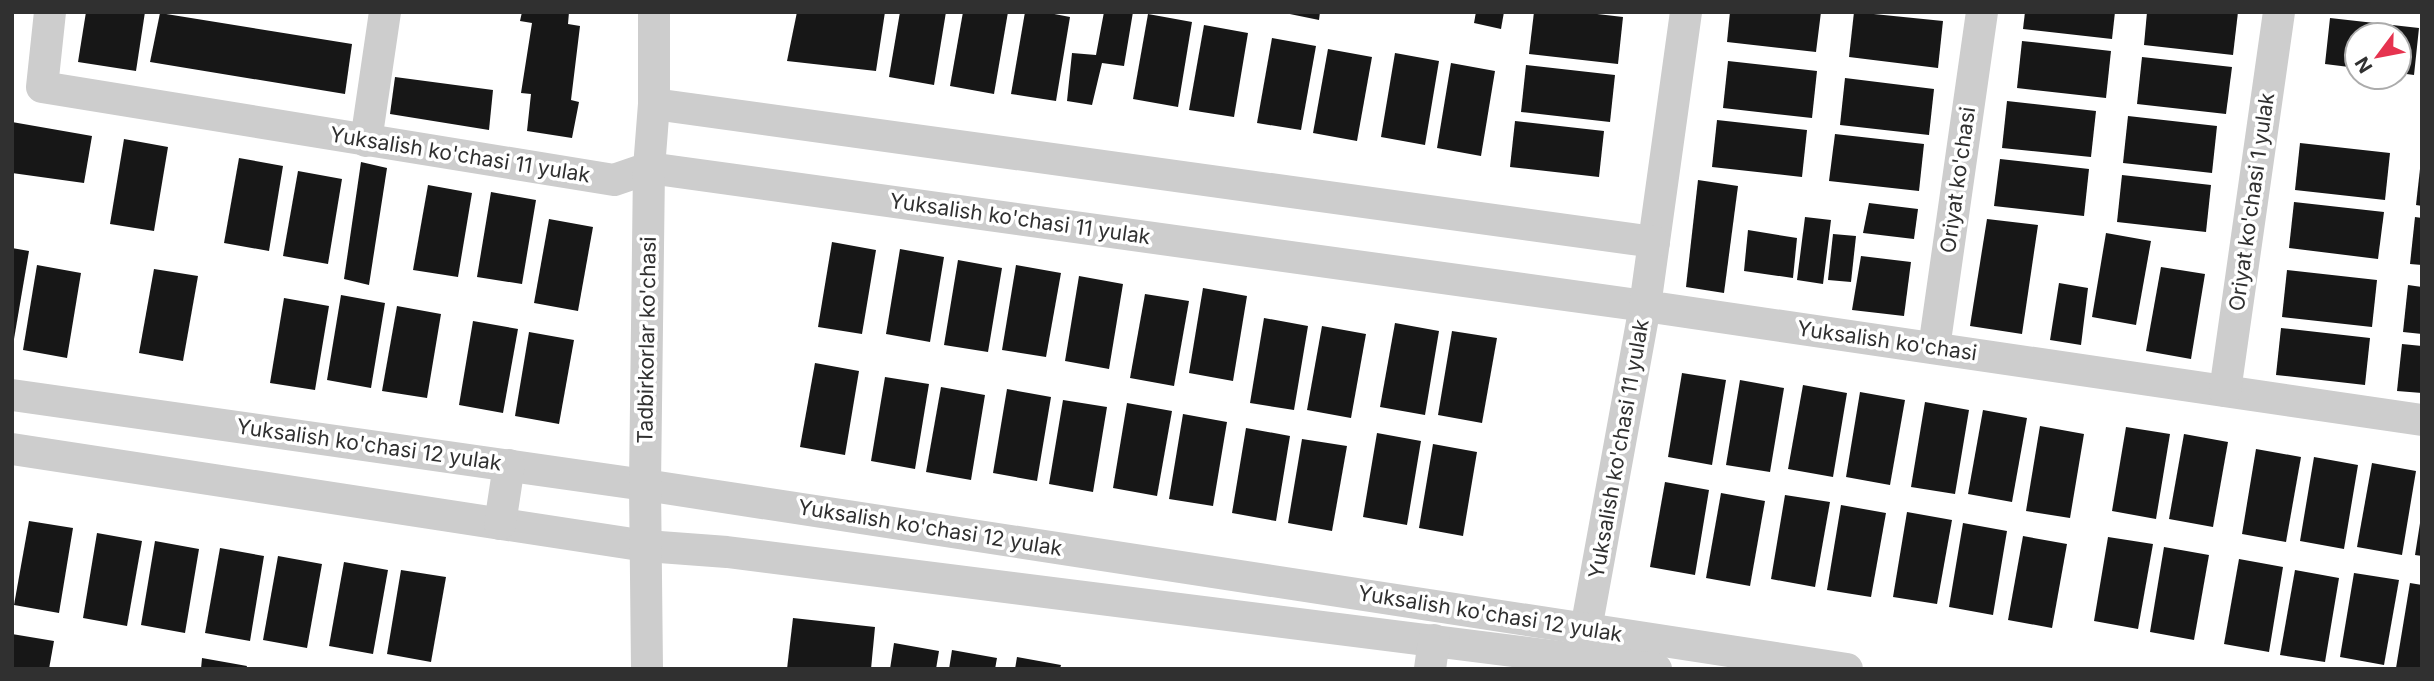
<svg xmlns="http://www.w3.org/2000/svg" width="2434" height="681" viewBox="0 0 2434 681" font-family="Inter,sans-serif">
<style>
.building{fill:#171717}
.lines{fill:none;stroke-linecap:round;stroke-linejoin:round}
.street{stroke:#cdcdcd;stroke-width:32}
.labels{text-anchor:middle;stroke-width:7;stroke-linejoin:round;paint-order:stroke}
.street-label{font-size:21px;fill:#303030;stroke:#fff}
</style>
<rect width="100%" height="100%" fill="#fff"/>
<g class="building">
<path d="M86,12H145L136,71L78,62Z"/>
<path d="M522,12H569L568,24L580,26L571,100L579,102L572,138L527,131L531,94L521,93L532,23L520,21Z"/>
<path d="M797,12H885L876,71L787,61Z"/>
<path d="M900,12H946L934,85L889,77Z"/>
<path d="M963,12H1008L994,94L950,86Z"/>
<path d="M1025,12H1044L1070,17L1056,101L1011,94Z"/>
<path d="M1104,12H1133L1124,66L1102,63L1092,105L1067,101L1072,53L1096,55Z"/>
<path d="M1280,12H1320L1319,20Z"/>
<path d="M1476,12H1504L1501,29L1474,23Z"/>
<path d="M1534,12H1580L1623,17L1618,64L1529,54Z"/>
<path d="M1730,12H1821L1816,52L1727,42Z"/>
<path d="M1854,12L1943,21L1938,68L1849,57Z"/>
<path d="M2025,12H2115L2112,39L2023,29Z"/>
<path d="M2147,12H2238L2233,55L2144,45Z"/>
<path d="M160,13L352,44L345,94L150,62Z"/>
<path d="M1148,14L1192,22L1178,107L1133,99Z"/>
<path d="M2330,18L2419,28L2414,75L2399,73V35H2357V68L2325,64Z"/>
<path d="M1204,25L1248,33L1234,117L1189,110Z"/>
<path d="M1272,38L1316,46L1301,130L1257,123Z"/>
<path d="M2022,41L2111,51L2106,98L2017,88Z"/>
<path d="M1328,49L1372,57L1357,141L1313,133Z"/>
<path d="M1395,53L1439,61L1425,145L1381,137Z"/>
<path d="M2142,57L2232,67L2226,114L2137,104Z"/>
<path d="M1728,61L1817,71L1812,118L1723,108Z"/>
<path d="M1451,63L1495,71L1481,156L1437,148Z"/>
<path d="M1526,65L1615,75L1610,122L1521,112Z"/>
<path d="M395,77L493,90L489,130L390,114Z"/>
<path d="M1845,78L1934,89L1929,135L1840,125Z"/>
<path d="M2007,101L2096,111L2091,157L2002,148Z"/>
<path d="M2128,116L2217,126L2212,173L2123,163Z"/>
<path d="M1717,120L1807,130L1802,177L1712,167Z"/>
<path d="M1515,121L1604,131L1599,177L1510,167Z"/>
<path d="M12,122L92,136L84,183L12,173Z"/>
<path d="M1835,134L1924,144L1919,191L1829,181Z"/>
<path d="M124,139L168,147L154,231L110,224Z"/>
<path d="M2300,143L2390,153L2385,200L2295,190Z"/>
<path d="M239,158L283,166L269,251L224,243Z"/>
<path d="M2000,159L2089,169L2084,216L1994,206Z"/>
<path d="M361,162L387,168L369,285L344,279Z"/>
<path d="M2420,169H2422V206L2416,205Z"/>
<path d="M298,171L342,179L328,264L283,256Z"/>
<path d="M2122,175L2211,185L2206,232L2117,222Z"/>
<path d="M1698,180L1738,186L1724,293L1686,287Z"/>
<path d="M428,185L472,193L458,277L413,270Z"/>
<path d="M491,192L536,200L522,284L477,277Z"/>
<path d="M2294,202L2384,212L2378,259L2289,248Z"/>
<path d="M1869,203L1918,209L1914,239L1863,233Z"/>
<path d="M1805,217L1831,220L1823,284L1797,280Z"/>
<path d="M2415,217L2422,218V265L2410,264Z"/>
<path d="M549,219L593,227L578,311L534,303Z"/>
<path d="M1987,219L2038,225L2022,334L1970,326Z"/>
<path d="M1748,230L1797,238L1793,278L1744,271Z"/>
<path d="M2106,233L2151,241L2136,325L2092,317Z"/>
<path d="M1833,234L1856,236L1851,282L1828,280Z"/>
<path d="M832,242L876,250L862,334L818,327Z"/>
<path d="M12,248L29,251L14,339H12Z"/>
<path d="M900,249L944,257L930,342L886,334Z"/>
<path d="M1861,256L1911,262L1904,316L1852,310Z"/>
<path d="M958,260L1002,268L988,352L944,345Z"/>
<path d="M37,265L81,273L67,358L23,350Z"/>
<path d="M1016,265L1061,273L1046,357L1002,350Z"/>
<path d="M2161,267L2205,274L2191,359L2146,351Z"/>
<path d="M154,269L198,276L183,361L139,353Z"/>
<path d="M2287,270L2377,280L2372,327L2282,317Z"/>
<path d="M1079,276L1123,284L1109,369L1065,361Z"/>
<path d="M2059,283L2088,288L2081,345L2050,340Z"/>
<path d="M2408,285L2422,287V334L2403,332Z"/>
<path d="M1203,288L1247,296L1233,381L1189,373Z"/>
<path d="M1145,294L1189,301L1174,386L1130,378Z"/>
<path d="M341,295L385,303L371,388L327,380Z"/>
<path d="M284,298L329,306L315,390L270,383Z"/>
<path d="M397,306L441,314L427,398L382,391Z"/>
<path d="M1264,318L1308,326L1294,410L1250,403Z"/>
<path d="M473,321L518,329L503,413L459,405Z"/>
<path d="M1395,323L1439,331L1425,415L1380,407Z"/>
<path d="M1322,326L1366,334L1351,418L1307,410Z"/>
<path d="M2281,328L2370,338L2365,385L2276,375Z"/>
<path d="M1452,331L1497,338L1482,423L1438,415Z"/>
<path d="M529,332L574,340L559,424L515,416Z"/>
<path d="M2402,344L2422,346V393L2397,391Z"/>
<path d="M815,363L859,371L845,455L800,447Z"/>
<path d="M1682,373L1726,380L1712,465L1668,457Z"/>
<path d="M885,377L929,384L915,469L871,461Z"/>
<path d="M1740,380L1784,388L1770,472L1726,465Z"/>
<path d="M1803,385L1847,393L1833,477L1788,469Z"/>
<path d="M941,387L985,395L971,480L926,472Z"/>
<path d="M1007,389L1051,397L1037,481L993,473Z"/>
<path d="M1860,392L1905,400L1890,485L1846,477Z"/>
<path d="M1063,400L1107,407L1093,492L1049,484Z"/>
<path d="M1925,402L1969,410L1955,494L1911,487Z"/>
<path d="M1127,403L1172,411L1157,496L1113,488Z"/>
<path d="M1983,410L2027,418L2012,502L1968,494Z"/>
<path d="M1183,414L1227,422L1213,506L1169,499Z"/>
<path d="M2040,426L2084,434L2070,518L2026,511Z"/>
<path d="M2126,427L2170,434L2156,519L2112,511Z"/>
<path d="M1246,428L1290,436L1276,521L1232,513Z"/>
<path d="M1377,433L1421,441L1407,525L1363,517Z"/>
<path d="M2184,434L2228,442L2213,527L2169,519Z"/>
<path d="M1302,439L1347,446L1332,531L1288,523Z"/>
<path d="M1433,444L1477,452L1463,536L1419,528Z"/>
<path d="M2256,449L2301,457L2286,542L2242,534Z"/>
<path d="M2314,457L2358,465L2344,549L2300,541Z"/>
<path d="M2372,463L2416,471L2402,555L2357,547Z"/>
<path d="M1665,482L1709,490L1695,575L1650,567Z"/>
<path d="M1721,493L1765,501L1750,586L1706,578Z"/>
<path d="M1785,495L1830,502L1815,587L1771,579Z"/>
<path d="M1841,505L1886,513L1871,597L1827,590Z"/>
<path d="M1907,512L1952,520L1937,604L1893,597Z"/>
<path d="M29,521L73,528L59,613L14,605Z"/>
<path d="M1963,523L2007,531L1993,615L1949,607Z"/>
<path d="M2420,523H2422V556L2415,555Z"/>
<path d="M97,533L142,541L127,626L83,618Z"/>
<path d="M2023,536L2067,544L2052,628L2008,620Z"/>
<path d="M2108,537L2153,544L2138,629L2094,621Z"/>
<path d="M155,541L199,549L185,633L141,625Z"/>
<path d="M2164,547L2209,555L2194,640L2150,632Z"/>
<path d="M220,548L264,556L250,641L205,633Z"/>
<path d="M278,556L322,564L307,648L263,640Z"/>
<path d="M2239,559L2283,567L2269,652L2224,644Z"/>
<path d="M344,562L388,570L373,654L329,646Z"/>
<path d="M401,570L446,577L431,662L387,654Z"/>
<path d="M2295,570L2339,578L2325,662L2280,655Z"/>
<path d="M2354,573L2399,580L2384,665L2340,657Z"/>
<path d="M2410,583L2422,585V669L2396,668Z"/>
<path d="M793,618L875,627L871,669H787Z"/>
<path d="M12,634L54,641L49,669H12Z"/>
<path d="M894,643L939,651L936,669H890Z"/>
<path d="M952,650L997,658L995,669H949Z"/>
<path d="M1017,657L1061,665L1060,669H1015Z"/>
<path d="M202,658L247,666L246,669H201Z"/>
</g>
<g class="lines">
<g class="street">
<path d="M50,12L42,87L614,180L649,168L1645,306L1586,629L1585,659"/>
<path d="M1686,12L1645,306L2422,420"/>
<path d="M654,104L1654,242"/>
<path d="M366,141L385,12"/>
<path d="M1934,348L1982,12"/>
<path d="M2225,391L2279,12"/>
<path d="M12,395L645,485L1847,669"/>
<path d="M12,449L646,546L727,552L1656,669"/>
<path d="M500,524L509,465"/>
<path d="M647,669L645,485L649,168L654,104V12"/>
<path d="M1430,669L1434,640"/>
</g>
</g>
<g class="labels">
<g class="street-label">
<text transform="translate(460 155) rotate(9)" y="7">Yuksalish ko'chasi 11 yulak</text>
<text transform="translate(1958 180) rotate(-82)" y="7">Oriyat ko'chasi</text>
<text transform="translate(2252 202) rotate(-82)" y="7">Oriyat ko'chasi 1 yulak</text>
<text transform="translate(1020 219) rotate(8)" y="7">Yuksalish ko'chasi 11 yulak</text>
<text transform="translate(647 340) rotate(-89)" y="7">Tadbirkorlar ko'chasi</text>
<text transform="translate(1887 341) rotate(8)" y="7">Yuksalish ko'chasi</text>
<text transform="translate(369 445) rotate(8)" y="7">Yuksalish ko'chasi 12 yulak</text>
<text transform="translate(1619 449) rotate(-80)" y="7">Yuksalish ko'chasi 11 yulak</text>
<text transform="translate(930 528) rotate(9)" y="7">Yuksalish ko'chasi 12 yulak</text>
<text transform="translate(1490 614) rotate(9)" y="7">Yuksalish ko'chasi 12 yulak</text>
</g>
</g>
<rect width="2434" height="681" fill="none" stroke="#303030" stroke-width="28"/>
<g transform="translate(2378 56) rotate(238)"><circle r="33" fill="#ffffff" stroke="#acacac" stroke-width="2"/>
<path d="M0-5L12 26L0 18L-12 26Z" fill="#e6334f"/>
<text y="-10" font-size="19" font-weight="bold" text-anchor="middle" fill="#303030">N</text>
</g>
</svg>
